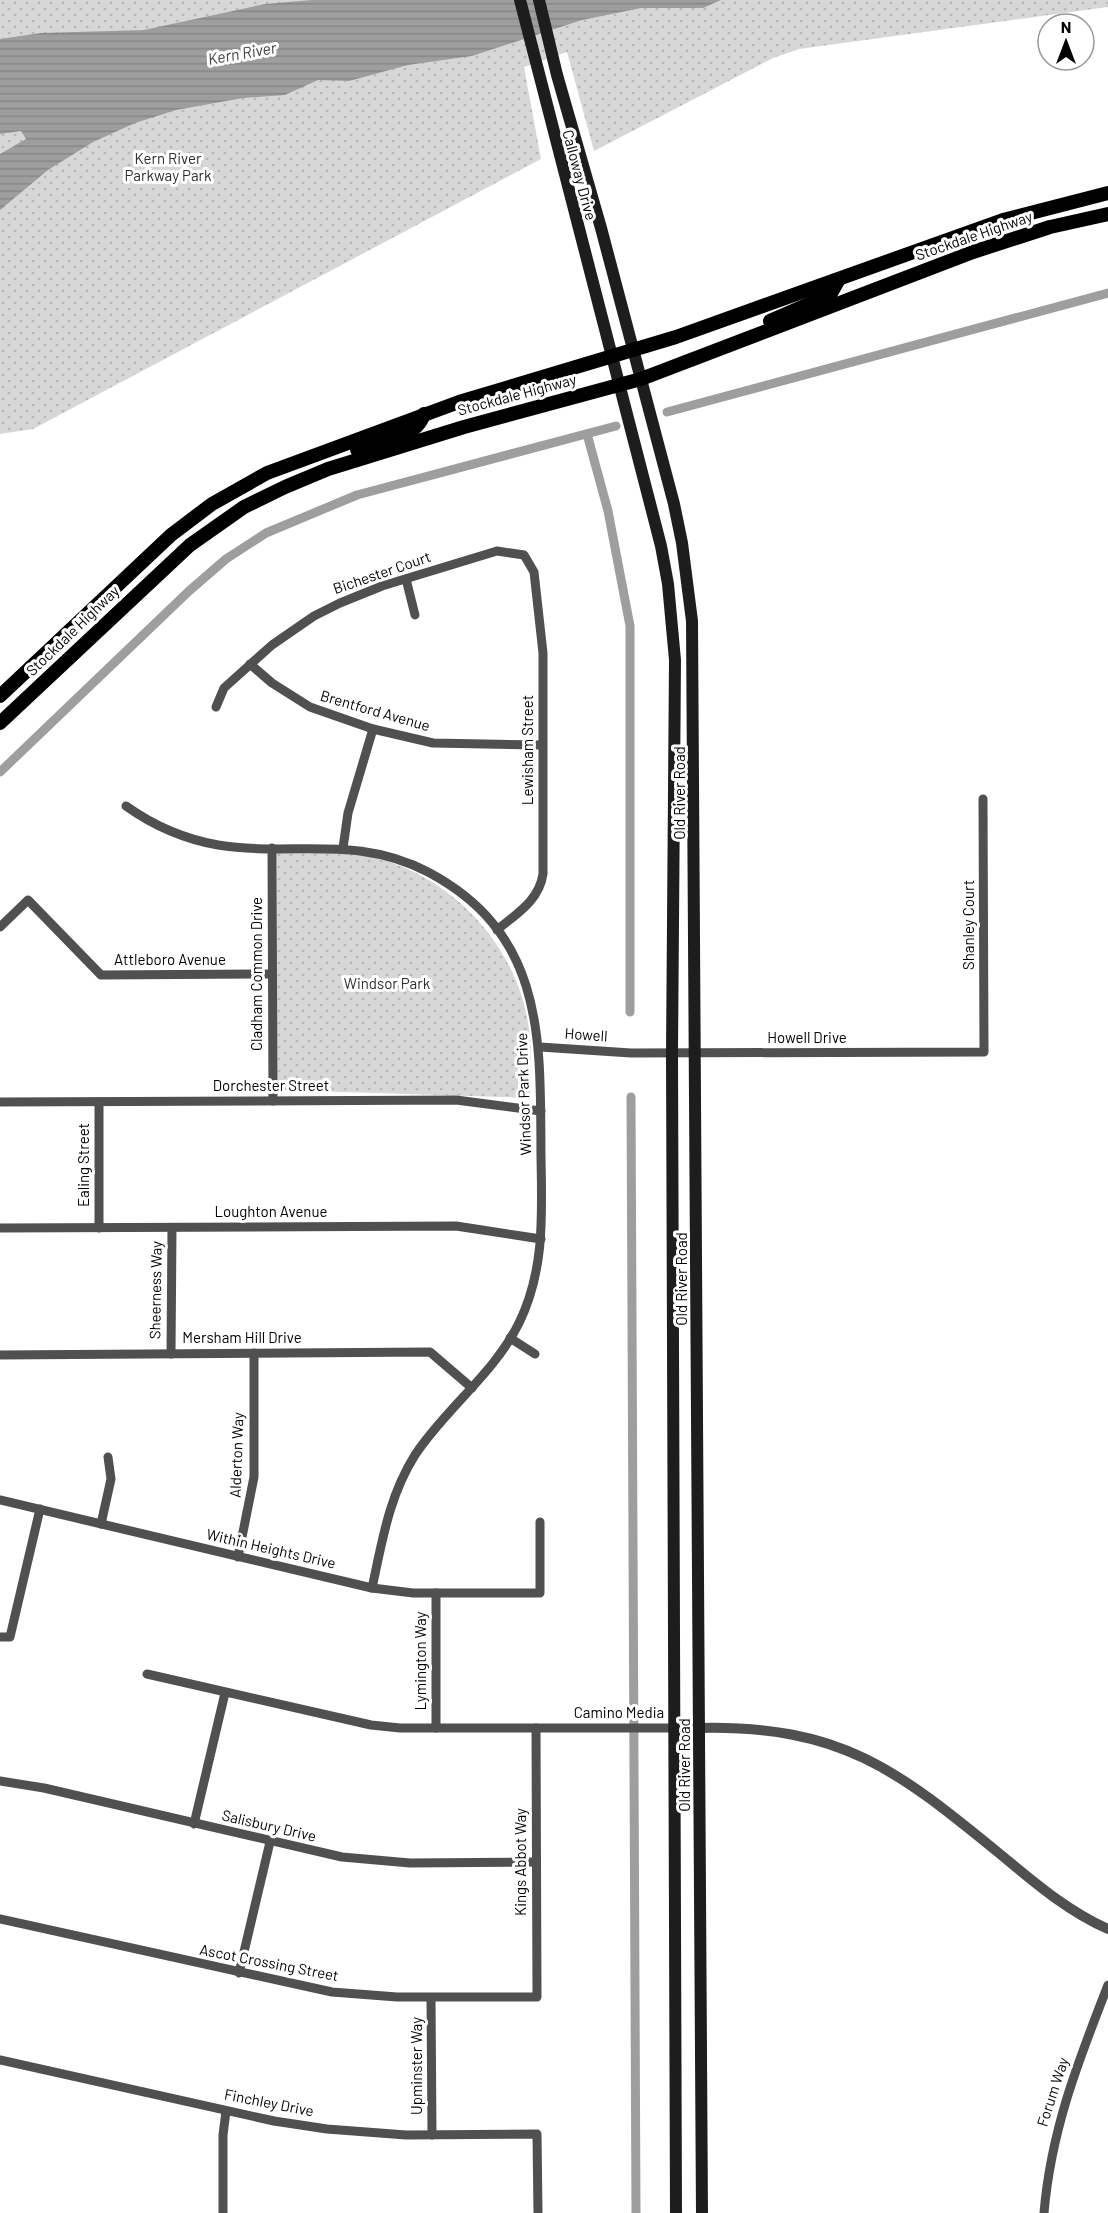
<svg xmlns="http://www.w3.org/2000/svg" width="1108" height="2213" viewBox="0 0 1108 2213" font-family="Barlow,sans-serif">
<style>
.park{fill:url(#park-dots)}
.water{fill:url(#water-rules)}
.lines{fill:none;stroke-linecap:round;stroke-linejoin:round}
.canal{stroke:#9e9e9e;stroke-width:9}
.minor{stroke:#505050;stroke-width:9}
.tertiary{stroke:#505050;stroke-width:10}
.secondary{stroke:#1d1d1d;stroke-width:12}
.primary{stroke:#000;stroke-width:14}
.labels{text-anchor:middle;stroke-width:6;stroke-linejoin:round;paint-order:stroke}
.park-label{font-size:15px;fill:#2e2e2e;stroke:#fff}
.street-label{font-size:15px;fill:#000;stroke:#fff}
.water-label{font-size:16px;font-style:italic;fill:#3f3f3f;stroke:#fff}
</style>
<defs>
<pattern id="park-dots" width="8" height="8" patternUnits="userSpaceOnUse" patternTransform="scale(1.5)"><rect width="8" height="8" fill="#d7d7d7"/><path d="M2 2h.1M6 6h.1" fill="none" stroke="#b7b7b7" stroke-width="1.8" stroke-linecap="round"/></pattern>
<pattern id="water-rules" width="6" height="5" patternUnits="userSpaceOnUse" patternTransform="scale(1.5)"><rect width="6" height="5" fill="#9e9e9e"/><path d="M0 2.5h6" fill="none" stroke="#868686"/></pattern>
</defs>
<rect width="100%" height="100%" fill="#fff"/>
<g class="park">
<path d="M0,0H1108V7L799,49L773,58L594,151L567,52L524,67L541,159L33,429L0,434Z"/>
<path d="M277,852C300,853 326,850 350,853C444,864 522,944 530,1038C532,1058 530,1078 530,1098L277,1090Z"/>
</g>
<path class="water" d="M312,0H721L703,8H641L582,20L472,56L408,65L349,81L318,80L285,95L243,98L176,110L135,123L93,142L48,170L0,210V154L26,139L21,131L0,134V39L41,33L144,30L265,4Z"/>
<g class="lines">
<g class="canal">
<path d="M667,412L1108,293"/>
<path d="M587,434L608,511L630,626V1012"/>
<path d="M0,772L189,591L226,559L266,533L357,495L616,426"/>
<path d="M631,1097L636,2213"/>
</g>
<g class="minor">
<path d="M406,579L415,615"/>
<path d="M250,664L272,683L310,707L373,729L433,743L542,745"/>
<path d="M216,707L224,688L272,645L314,616L340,603L382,586L497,551L524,555L534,572L543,653V874C539,901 516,914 497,930"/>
<path d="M126,806C154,826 184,839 218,845C293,857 356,834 428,872C547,935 540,1042 541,1157C542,1214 545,1270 519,1323C494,1374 446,1408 415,1455C389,1496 382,1542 372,1588"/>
<path d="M272,848L273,1101"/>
<path d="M343,848L348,813L373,729"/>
<path d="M0,927L28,900L101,975L272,974"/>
<path d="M540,1047L631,1053L984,1052L983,799"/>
<path d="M0,1102L456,1100L541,1111"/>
<path d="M99,1102V1228"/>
<path d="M0,1228L456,1226L541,1239"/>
<path d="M510,1338L535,1354"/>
<path d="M171,1354L172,1228"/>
<path d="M0,1355L430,1352L472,1388"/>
<path d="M0,1500L372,1588L413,1593H540V1522"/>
<path d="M101,1524L111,1479L108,1457"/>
<path d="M238,1557L254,1477V1353"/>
<path d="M436,1593V1728"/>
<path d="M0,1637H10L40,1509"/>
<path d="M147,1674L371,1725L400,1728H699"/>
<path d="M0,1781L44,1788L342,1857L410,1863L536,1862"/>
<path d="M194,1824L225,1693"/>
<path d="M0,1919L332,1992L397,1997H537L536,1728"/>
<path d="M239,1973L270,1842"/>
<path d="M431,1998L432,2135"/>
<path d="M0,2060L274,2121L327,2129L406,2135L537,2134L538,2213"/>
<path d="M223,2213V2135L226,2111"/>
<path d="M1044,2213C1051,2130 1078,2062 1108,1985"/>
</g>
<path class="tertiary" d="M699,1728C841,1725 896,1769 1000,1854C1034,1882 1067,1911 1108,1929"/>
<g class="secondary">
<path d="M520,0L661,546L668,584L675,660L672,1053L676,2213"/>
<path d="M539,0L557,75L601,228L674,504L682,543L692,621L702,2213"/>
</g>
<g class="primary">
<path d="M770,321L830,295L839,279"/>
<path d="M357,450C379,443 416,439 424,414"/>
<path d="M0,696L171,535L212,504L267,473L459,402L676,337L1003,220L1108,193"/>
<path d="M0,723L190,545L244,507L285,487L328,469L464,427L641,379L973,252L1050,227L1108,214"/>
</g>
</g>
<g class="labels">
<g class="park-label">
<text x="168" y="164">Kern River<tspan x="168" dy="17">Parkway Park</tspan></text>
<text x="387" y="989">Windsor Park</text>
</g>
<g class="street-label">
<text transform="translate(579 175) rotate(75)" y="5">Calloway Drive</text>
<text transform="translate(974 236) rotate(-19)" y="5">Stockdale Highway</text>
<text transform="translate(517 395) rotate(-15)" y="5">Stockdale Highway</text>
<text transform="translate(382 573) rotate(-19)" y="5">Bichester Court</text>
<text transform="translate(73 631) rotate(-44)" y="5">Stockdale Highway</text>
<text transform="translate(375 711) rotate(16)" y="5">Brentford Avenue</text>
<text transform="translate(528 750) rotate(-90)" y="5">Lewisham Street</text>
<text transform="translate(680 793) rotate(-90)" y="5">Old River Road</text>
<text transform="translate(969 925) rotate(-90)" y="5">Shanley Court</text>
<text x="170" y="965">Attleboro Avenue</text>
<text transform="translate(257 974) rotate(-90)" y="5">Cladham Common Drive</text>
<text transform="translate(586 1035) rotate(4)" y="5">Howell</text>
<text x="807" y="1043">Howell Drive</text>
<text x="271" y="1091">Dorchester Street</text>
<text transform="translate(524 1094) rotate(-92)" y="5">Windsor Park Drive</text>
<text transform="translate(84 1165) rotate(-90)" y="5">Ealing Street</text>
<text x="271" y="1217">Loughton Avenue</text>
<text transform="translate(682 1279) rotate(-90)" y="5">Old River Road</text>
<text transform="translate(156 1290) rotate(-89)" y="5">Sheerness Way</text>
<text x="242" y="1343">Mersham Hill Drive</text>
<text transform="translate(237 1455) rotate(-88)" y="5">Alderton Way</text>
<text transform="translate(271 1549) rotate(13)" y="5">Within Heights Drive</text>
<text transform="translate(421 1661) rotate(-90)" y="5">Lymington Way</text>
<text x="619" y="1718">Camino Media</text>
<text transform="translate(685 1765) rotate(-90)" y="5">Old River Road</text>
<text transform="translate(269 1826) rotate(13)" y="5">Salisbury Drive</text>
<text transform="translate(521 1862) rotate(-90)" y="5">Kings Abbot Way</text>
<text transform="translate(269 1963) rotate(11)" y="5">Ascot Crossing Street</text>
<text transform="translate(417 2066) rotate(-90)" y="5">Upminster Way</text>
<text transform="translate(1053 2092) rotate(-72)" y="5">Forum Way</text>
<text transform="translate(269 2103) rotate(11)" y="5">Finchley Drive</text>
</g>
<g class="water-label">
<text transform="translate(242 53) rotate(-10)" y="6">Kern River</text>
</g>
</g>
<g transform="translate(1066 42)"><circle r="28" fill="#ffffff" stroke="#999999" stroke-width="1.5"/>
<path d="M0-4.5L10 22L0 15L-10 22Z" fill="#000000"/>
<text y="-9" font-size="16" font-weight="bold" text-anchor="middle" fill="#000000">N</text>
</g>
</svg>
